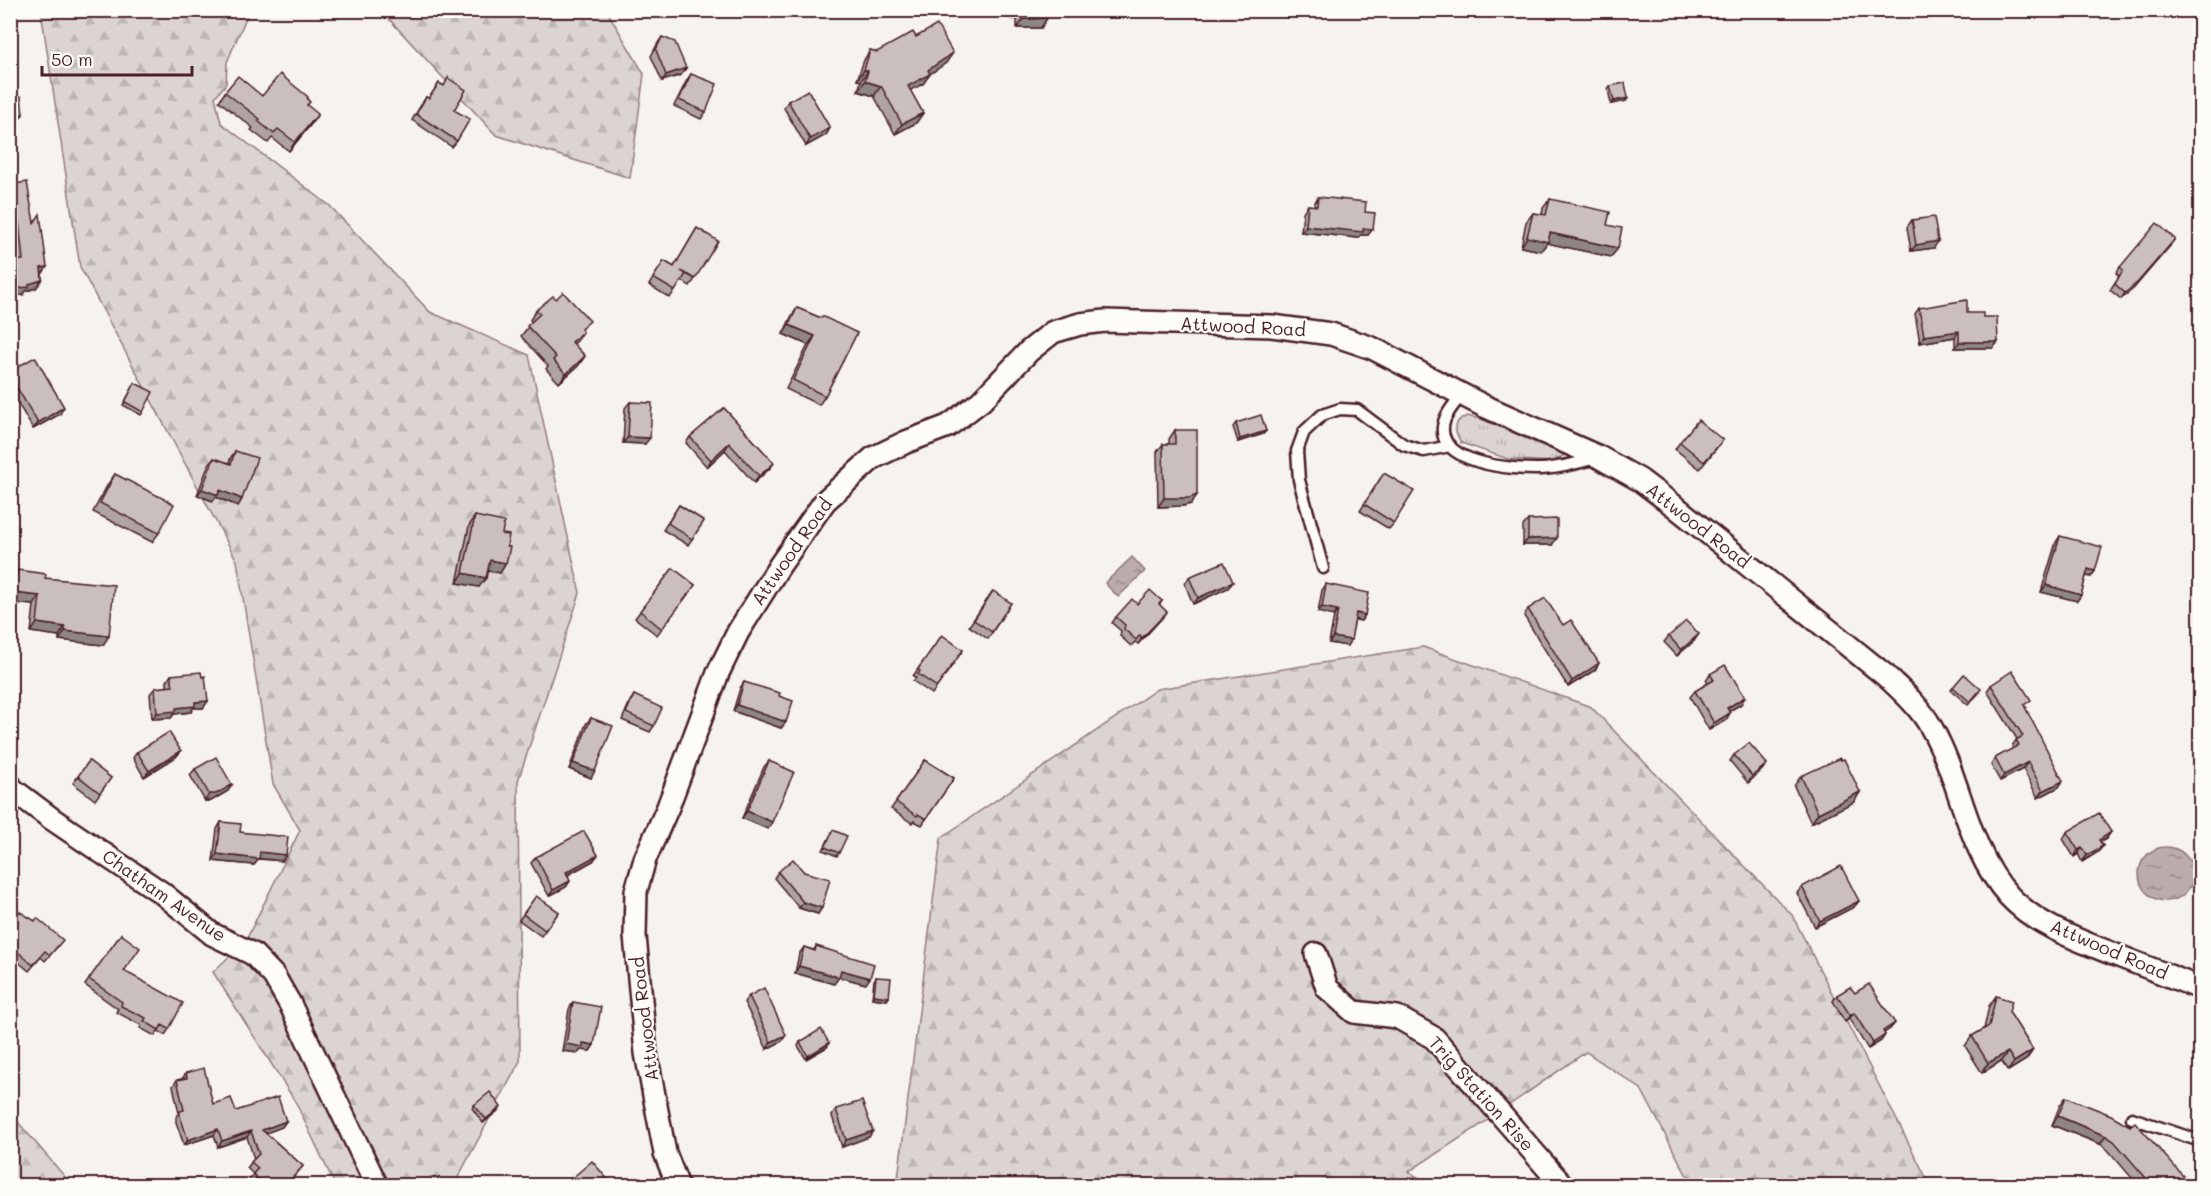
<svg xmlns="http://www.w3.org/2000/svg" width="2211" height="1196" viewBox="0 0 2211 1196" font-family="Mali,sans-serif">
<style>
.grass{fill:url(#grass-tufts);stroke:#937a7e;stroke-width:1.5}
.forest{fill:url(#forest-firs);stroke:#937a7e;stroke-width:1.5}
.water{fill:url(#water-ripples);stroke:#8e7378;stroke-width:1.5}
.lines{fill:none;stroke-linecap:round;stroke-linejoin:round}
.service-casing{stroke:#4a1f2b;stroke-width:15}
.minor-casing{stroke:#4a1f2b;stroke-width:26}
.service{stroke:#fdfcf7;stroke-width:10}
.minor{stroke:#fdfcf7;stroke-width:21}
.wall{fill:#afa4a3;stroke:#4a1f2b;stroke-width:1.5}
.shaded-wall{fill:#8e8685;stroke:#4a1f2b;stroke-width:1.5}
.building{fill:#cbbfbe;stroke:#4a1f2b;stroke-width:1.5}
.labels{text-anchor:middle;stroke-width:4.5;stroke-linejoin:round;paint-order:stroke}
.street-label{font-size:18px;fill:#4a1f2b;stroke:#fdfcf7}
</style>
<defs>
<pattern id="grass-tufts" width="24" height="20" patternUnits="userSpaceOnUse" patternTransform="scale(1.5)"><rect width="24" height="20" fill="#dcd4d2"/><path d="M3 7l-1-3M5 7V3M7 7l1-3M15 17l-1-3M17 17v-4M19 17l1-3" fill="none" stroke="#beb6b4"/></pattern>
<pattern id="forest-firs" width="22" height="20" patternUnits="userSpaceOnUse" patternTransform="scale(1.5)"><rect width="22" height="20" fill="#dcd4d2"/><path d="M5 1l3.5 6h-7zM16 11l3.5 6h-7z" fill="#beb6b4"/></pattern>
<pattern id="water-ripples" width="26" height="14" patternUnits="userSpaceOnUse" patternTransform="scale(1.5)"><rect width="26" height="14" fill="#bbabac"/><path d="M2 4q2-2 4 0t4 0M15 11q2-2 4 0t4 0" fill="none" stroke="#9a8b8c"/></pattern>
</defs>
<rect width="100%" height="100%" fill="#f6f3ef"/>
<filter id="ink" filterUnits="userSpaceOnUse"><feTurbulence type="fractalNoise" baseFrequency=".0167" numOctaves="2"/><feDisplacementMap in="SourceGraphic" scale="12" xChannelSelector="R" yChannelSelector="G"/><feConvolveMatrix kernelMatrix="1 2 1 2 8 2 1 2 1" color-interpolation-filters="sRGB"/></filter>
<g filter="url(#ink)">
<path class="grass" d="M1467,416L1481,419L1565,455L1551,462L1508,459L1461,443L1455,430L1458,421Z"/>
<g class="forest">
<path d="M41,11H249L227,62L226,84L215,97L221,123L329,205L430,312L529,355L580,593L518,781L520,1061L454,1185H335L295,1101L213,972L246,940L300,830L273,784L237,561L80,267Z"/>
<path d="M359,11H607L644,74L630,178L496,135L388,18Z"/>
<path d="M1423,647L1591,707L1792,915L1930,1185H1700L1686,1174L1641,1089L1586,1052L1482,1124L1408,1172L1433,1185L897,1186L941,838L1157,689Z"/>
<path d="M10,1114H11L72,1185H11Z"/>
</g>
<g class="water">
<path d="M1132,557L1145,571L1118,597L1105,583Z"/>
<circle cx="2166" cy="874" r="27"/>
</g>
<g class="lines">
<defs>
<g id="service">
<path d="M1462,394C1456,403 1447,411 1444,422C1432,464 1515,470 1541,469C1560,468 1578,463 1596,458"/>
<path d="M1323,568L1299,480L1297,451L1304,432L1322,415L1340,409L1357,410L1404,445L1424,451L1450,446"/>
<path d="M2132,1118L2200,1141"/>
</g>
<g id="minor">
<path d="M10,785L12,789L52,819L162,893L212,934L253,954L274,976L290,1004L377,1186"/>
<path d="M1316,954L1327,988L1354,1012L1397,1017L1434,1038L1563,1186"/>
<path d="M678,1186L665,1153L646,1053L635,936L636,891L645,859L668,807L718,673L738,632L780,565L825,501L873,458L906,442L948,426L981,401L1029,351L1053,332L1080,324L1105,321L1272,326L1331,334L1372,348L1484,406L1599,457L1640,480L1677,508L1886,676C1903,692 1920,707 1931,727C1962,781 1966,848 2009,896C2037,926 2078,940 2116,955C2144,966 2172,977 2200,988"/>
</g>
</defs>
<use href="#service" class="service-casing"/>
<use href="#minor" class="minor-casing"/>
<use href="#service" class="service"/>
<use href="#minor" class="minor"/>
</g>
<g class="wall">
<path d="M1011,10H1047V18L1041,28H1017V19H1011Z"/>
<path d="M662,37L686,68L681,75L662,81L651,56L658,43Z"/>
<path d="M916,37L946,63L930,74L923,84L910,90L923,113L916,123L895,134L874,96L858,91L861,81L857,80L864,60L870,50L877,52Z"/>
<path d="M691,74L706,112L701,119L674,106L687,80Z"/>
<path d="M448,78L454,110L457,141L452,147L412,120L426,97L429,98L439,83L444,86Z"/>
<path d="M1610,86L1628,98L1626,101L1611,104L1608,89Z"/>
<path d="M225,92L307,99L312,123L289,151L272,138L268,143L251,130L253,128L219,101Z"/>
<path d="M788,101L830,128L826,135L806,146L784,108Z"/>
<path d="M14,184L42,274V280L36,288L26,291L23,295L16,261L13,230L10,231V189Z"/>
<path d="M1318,197L1365,212L1368,235H1361L1358,238L1301,232L1303,212L1308,205L1314,206V204Z"/>
<path d="M1550,199L1607,225L1618,248L1611,257L1547,243L1541,251L1521,247L1526,222L1533,213L1542,214L1543,208Z"/>
<path d="M1912,220L1934,248L1911,251L1907,227Z"/>
<path d="M697,228L695,279L690,286L681,280L670,298L649,285L664,261L674,267Z"/>
<path d="M2171,245L2134,288L2121,299L2110,290L2119,276L2116,273L2120,267Z"/>
<path d="M797,308L857,333L825,396L819,405L786,389L808,345L783,334L791,317Z"/>
<path d="M1919,308L1967,313L1983,317L1998,342L1993,348H1955V337L1920,343L1915,314Z"/>
<path d="M536,310L583,332L573,344L585,356L578,366L559,383L546,369L548,366L521,336L532,322L530,320Z"/>
<path d="M10,371L60,414L33,429L10,390Z"/>
<path d="M135,383L143,412L141,415L123,405Z"/>
<path d="M630,402L645,444L623,443L625,408Z"/>
<path d="M724,408L774,463L769,469L754,483L725,450L707,467L686,443L690,437Z"/>
<path d="M1236,423L1266,431L1263,434L1238,442L1233,427Z"/>
<path d="M1175,430L1191,504L1183,506L1158,507L1157,452L1163,444H1169V439Z"/>
<path d="M1723,440L1700,469L1675,449L1680,442Z"/>
<path d="M235,451L242,499L238,506L216,497L213,501L197,495L209,464L214,458L229,463L231,457Z"/>
<path d="M115,474L159,533L152,542L93,512L108,484Z"/>
<path d="M1380,479L1394,523L1389,529L1360,511Z"/>
<path d="M679,505L704,521L688,545L663,530Z"/>
<path d="M475,516L507,546L506,563L500,573L488,571L479,587L457,583L469,526Z"/>
<path d="M1528,520L1552,545H1523V526Z"/>
<path d="M2060,536L2095,571L2091,577L2086,576L2081,595L2077,601L2041,592L2056,542Z"/>
<path d="M673,568L695,585L657,635L635,618Z"/>
<path d="M17,570L45,578L103,645L59,640V636L31,632L34,605L10,603L11,579Z"/>
<path d="M1189,577L1233,582L1228,588L1193,604L1185,584Z"/>
<path d="M1326,584L1365,615L1361,621L1355,620L1347,646L1329,643L1334,616L1318,612L1322,590Z"/>
<path d="M993,591L1011,603L988,639L969,626Z"/>
<path d="M1162,601L1159,605L1162,618L1138,644L1135,642L1131,646L1120,636L1121,631L1112,623L1116,617L1137,604Z"/>
<path d="M1528,609L1563,625L1599,663L1595,670L1568,687L1524,616Z"/>
<path d="M942,635L963,650L932,694L913,681L916,678L913,676Z"/>
<path d="M1669,636L1694,641L1677,656L1664,642Z"/>
<path d="M1710,674L1741,704L1729,711L1730,713L1726,720L1709,730L1690,697L1695,691L1708,683L1706,680Z"/>
<path d="M171,675L208,701L203,708H193L191,712L174,714L171,718L152,719L150,694L155,688L167,687V681Z"/>
<path d="M744,682L779,696L786,722L781,728L733,711L740,688Z"/>
<path d="M1991,685L2026,707H2025L2059,787L2038,798L2023,769L2000,781L1991,765L1995,758L2013,749L2012,746L2017,739L1987,691Z"/>
<path d="M1953,687L1979,693L1968,705L1951,690Z"/>
<path d="M634,695L654,726L650,732L622,720L630,701Z"/>
<path d="M591,718V778L569,769L586,724Z"/>
<path d="M181,751L176,757L144,777L133,758L137,752Z"/>
<path d="M1734,755L1762,770L1748,783L1730,761Z"/>
<path d="M925,760L954,778L922,825L914,821L912,823L891,809Z"/>
<path d="M89,761L111,778L95,800L73,783Z"/>
<path d="M769,761L768,829L742,818L764,767Z"/>
<path d="M195,769L228,791L211,801H205L190,775Z"/>
<path d="M1801,776L1860,792L1854,802L1811,823L1794,786Z"/>
<path d="M221,822L240,832L286,855L282,861L259,859L254,865L213,861L217,829Z"/>
<path d="M833,830L839,853L837,856L823,850Z"/>
<path d="M2067,832H2111L2106,839L2100,842L2103,846L2098,852L2082,862L2078,854L2074,857L2063,839Z"/>
<path d="M536,857L593,861L568,875L570,881L566,887L549,896L531,863Z"/>
<path d="M778,872H804L818,914L799,908L774,878Z"/>
<path d="M1802,887L1859,901L1854,907L1815,927L1797,893Z"/>
<path d="M536,896L559,912L541,936L519,920Z"/>
<path d="M10,906L58,946L45,961L41,957L29,971L10,955Z"/>
<path d="M121,934L124,971L169,1029L165,1035L158,1031L155,1036L140,1028L141,1025L116,1012L118,1009L85,985Z"/>
<path d="M816,946L866,984L839,977L834,984L795,973L799,954L804,947L814,950Z"/>
<path d="M876,977L889,997L887,1000L872,998L874,980Z"/>
<path d="M1855,993L1895,1023L1890,1029L1884,1033L1885,1035L1881,1041L1868,1049L1849,1019L1845,1022L1833,1001L1837,995Z"/>
<path d="M749,996L782,1041L767,1049L744,1002Z"/>
<path d="M1996,996L2009,1012L2033,1050L2026,1060L2008,1071L2001,1061L1982,1073L1965,1046L1972,1036L1984,1029L1989,1006Z"/>
<path d="M573,1002L594,1045L590,1051L581,1050L578,1053L562,1051L569,1009Z"/>
<path d="M800,1042L827,1047L806,1059L798,1046Z"/>
<path d="M186,1073L213,1104L236,1111L286,1121L282,1127L266,1133L303,1166L287,1185H251L253,1184L249,1180L253,1174L247,1168L254,1159L247,1137L218,1147L214,1135L184,1145L176,1122V1117L179,1113L173,1086L177,1080L182,1079Z"/>
<path d="M2066,1097L2130,1126L2191,1185H2138L2108,1150L2100,1144L2052,1125L2060,1105Z"/>
<path d="M474,1105L499,1110L483,1123L472,1108Z"/>
<path d="M836,1109L869,1137L842,1147L832,1116Z"/>
</g>
<g class="shaded-wall">
<path d="M1017,10H1023L1017,19H1011Z"/>
<path d="M1047,18L1041,28H1017L1024,19Z"/>
<path d="M953,53L946,63L927,76L930,74L923,84L901,95L908,86L928,70Z"/>
<path d="M686,68L681,75L662,81L666,75Z"/>
<path d="M864,70L868,71L861,81L857,80Z"/>
<path d="M865,81L881,86L874,96L858,91Z"/>
<path d="M1628,98L1626,101L1611,104L1614,101Z"/>
<path d="M923,113L916,123L895,134L902,124Z"/>
<path d="M23,114L21,117L10,118V115Z"/>
<path d="M318,114L312,123L289,151L295,142Z"/>
<path d="M830,128L826,135L806,146L810,139Z"/>
<path d="M19,222L13,230L10,231V223Z"/>
<path d="M1306,226L1363,228L1373,229L1368,235H1361L1358,238L1301,232Z"/>
<path d="M1550,233L1618,248L1611,257L1547,243L1541,251L1521,247L1527,237Z"/>
<path d="M2175,239L2134,288L2121,299L2125,293Z"/>
<path d="M1938,241L1934,248L1911,251L1916,245Z"/>
<path d="M47,267L41,276V268Z"/>
<path d="M42,280L36,288L26,291L23,295L10,296V289Z"/>
<path d="M789,325L815,336L808,345L783,334Z"/>
<path d="M1959,331L1955,337L1920,343L1924,336Z"/>
<path d="M583,332L577,341L565,352L572,342Z"/>
<path d="M1959,342H1998L1993,348H1955Z"/>
<path d="M585,356L578,366L559,383L566,374Z"/>
<path d="M64,407L60,414L33,429L38,423Z"/>
<path d="M1266,431L1263,434L1238,442L1240,439Z"/>
<path d="M628,437L650,438L645,444L623,443Z"/>
<path d="M729,443L725,450L707,467L711,460Z"/>
<path d="M774,463L769,469L754,483L759,476Z"/>
<path d="M202,489L220,490L242,499L238,506L216,497L213,501L197,495Z"/>
<path d="M1197,495L1191,504L1183,506L1158,507L1164,498Z"/>
<path d="M1557,538L1552,545H1523L1528,539Z"/>
<path d="M490,560L506,563L500,573L483,570Z"/>
<path d="M2088,569L2095,571L2091,577L2083,575Z"/>
<path d="M463,573L486,578L479,587L457,583Z"/>
<path d="M1233,582L1228,588L1193,604L1198,598Z"/>
<path d="M2046,585L2081,595L2077,601L2041,592Z"/>
<path d="M14,593L40,596L34,605L10,603V598Z"/>
<path d="M1322,607L1338,610L1334,616L1318,612Z"/>
<path d="M1167,612L1162,618L1138,644L1142,638Z"/>
<path d="M1356,613L1365,615L1361,621L1352,619Z"/>
<path d="M37,623L65,627L59,636L31,632Z"/>
<path d="M65,631L109,636L103,645L59,640Z"/>
<path d="M1699,634L1694,641L1677,656L1681,650Z"/>
<path d="M1333,637L1351,640L1347,646L1329,643Z"/>
<path d="M1599,663L1595,670L1568,687L1572,681Z"/>
<path d="M1745,697L1741,704L1723,715L1727,708Z"/>
<path d="M208,701L203,708H193L191,712L174,714L171,718L152,719L157,713L195,702Z"/>
<path d="M737,705L786,722L781,728L733,711Z"/>
<path d="M1730,713L1726,720L1709,730L1714,723Z"/>
<path d="M181,751L176,757L144,777L149,771Z"/>
<path d="M2028,762L2023,769L2000,781L2004,775Z"/>
<path d="M573,763L595,771L591,778L569,769Z"/>
<path d="M1767,764L1762,770L1748,783L1752,776Z"/>
<path d="M2063,781L2059,787L2038,798L2043,791Z"/>
<path d="M232,785L228,791L211,801H205L209,794Z"/>
<path d="M1860,792L1854,802L1811,823L1818,813Z"/>
<path d="M747,811L772,822L768,829L742,818Z"/>
<path d="M2111,832L2106,839L2094,846L2099,840Z"/>
<path d="M2103,846L2098,852L2082,862L2087,855Z"/>
<path d="M2082,848L2078,854L2074,857L2078,850Z"/>
<path d="M260,852L286,855L282,861L255,858Z"/>
<path d="M217,854L259,859L254,865L213,861Z"/>
<path d="M598,855L593,861L561,878L566,872Z"/>
<path d="M570,881L566,887L549,896L553,890Z"/>
<path d="M1859,901L1854,907L1815,927L1820,921Z"/>
<path d="M803,902L822,908L818,914L799,908Z"/>
<path d="M799,966L839,977L834,984L795,973Z"/>
<path d="M841,970L870,978L866,984L836,976Z"/>
<path d="M874,995L889,997L887,1000L872,998Z"/>
<path d="M1854,1013L1849,1019L1845,1022L1850,1015Z"/>
<path d="M1895,1023L1890,1029L1878,1037L1883,1031Z"/>
<path d="M786,1035L782,1041L767,1049L771,1042Z"/>
<path d="M1885,1035L1881,1041L1868,1049L1873,1043Z"/>
<path d="M583,1043L594,1045L590,1051L581,1050L578,1053L562,1051L566,1044Z"/>
<path d="M829,1043L827,1047L806,1059L808,1056Z"/>
<path d="M2033,1050L2026,1060L2008,1071L2014,1062Z"/>
<path d="M2008,1052L2001,1061L1982,1073L1988,1063Z"/>
<path d="M501,1107L499,1110L483,1123L486,1119Z"/>
<path d="M2058,1116L2106,1136L2100,1144L2052,1125Z"/>
<path d="M286,1121L282,1127L258,1136L262,1130Z"/>
<path d="M218,1129L214,1135L184,1145L188,1140Z"/>
<path d="M251,1131L247,1137L218,1147L222,1141Z"/>
<path d="M873,1131L869,1137L842,1147L846,1140Z"/>
</g>
<g class="building">
<path d="M1024,10H1047V18L1024,19Z"/>
<path d="M937,25L953,53L928,70L930,74L908,86L923,113L902,124L881,86L865,81L868,71L864,70L870,50L877,52L913,32L916,37Z"/>
<path d="M662,37L675,42L686,68L666,75L656,50Z"/>
<path d="M280,74L308,97L307,99L310,102L307,105L318,114L295,142L278,129L274,134L258,121L260,119L225,92L238,76L262,96Z"/>
<path d="M691,74L717,84L706,112L679,100Z"/>
<path d="M448,78L466,90L454,110L470,119L457,141L416,114L426,97L429,98L439,83L444,86Z"/>
<path d="M1625,83L1628,98L1614,101L1610,86Z"/>
<path d="M808,90L830,128L810,139L788,101Z"/>
<path d="M21,96L23,114L10,115V97Z"/>
<path d="M27,182L34,223L40,214L47,267L41,268L42,280L29,284V287L10,289V261L23,260L19,222L10,223V202L16,201L14,184Z"/>
<path d="M1318,197L1366,202L1365,212L1375,213L1373,229L1363,228V232L1306,226L1308,205L1317,206Z"/>
<path d="M1550,199L1610,212L1607,225L1622,228L1618,248L1550,233L1548,242L1527,237L1533,213L1546,215Z"/>
<path d="M1934,217L1938,241L1916,245L1912,220Z"/>
<path d="M2157,223L2175,239L2138,282L2125,293L2115,284L2123,270L2120,267Z"/>
<path d="M697,228L718,241L695,279L681,271L686,274L675,291L653,278L664,261L674,267Z"/>
<path d="M563,292L590,321L581,329L583,332L572,342L585,356L566,374L553,360L556,357L527,326L540,314L536,310L553,296L556,299Z"/>
<path d="M1967,300V313H1983V317H1997L1998,342H1959V331L1924,336L1919,308Z"/>
<path d="M797,308L821,318L822,316L857,333L825,396L793,380L815,336L789,325Z"/>
<path d="M35,357L64,407L38,423L10,376V371Z"/>
<path d="M135,383L153,392L143,412L125,402Z"/>
<path d="M630,402L652,403L650,438L628,437Z"/>
<path d="M724,408L774,463L759,476L729,443L711,460L690,437Z"/>
<path d="M1261,415L1266,431L1240,439L1236,423Z"/>
<path d="M1698,420L1723,440L1704,462L1680,442Z"/>
<path d="M1175,430H1197V495L1189,498H1164L1163,444H1175Z"/>
<path d="M235,451L257,458L242,499L220,490L218,495L202,489L214,458L231,464Z"/>
<path d="M1384,473L1414,491L1394,523L1364,504Z"/>
<path d="M115,474L174,504L159,533L100,503Z"/>
<path d="M679,505L704,521L692,539L668,523Z"/>
<path d="M475,516L504,522L502,534L509,535L507,546L510,547L506,563L490,560L486,578L463,573Z"/>
<path d="M1557,519V538L1528,539V520Z"/>
<path d="M2060,536L2102,547L2095,571L2088,569L2081,595L2046,585Z"/>
<path d="M1224,562L1233,582L1198,598L1189,577Z"/>
<path d="M673,568L695,585L662,629L640,611Z"/>
<path d="M17,570L46,574L45,578L114,585L109,636L65,631V627L37,623L40,596L14,593Z"/>
<path d="M1326,584L1369,593L1365,615L1356,613L1351,640L1333,637L1338,610L1322,607Z"/>
<path d="M1150,590L1162,601L1159,604L1167,612L1142,638L1140,635L1136,640L1124,629L1125,625L1116,617L1132,599L1137,604Z"/>
<path d="M993,591L1011,603L992,632L974,620Z"/>
<path d="M1545,598L1563,625L1571,620L1599,663L1572,681L1528,609Z"/>
<path d="M1686,621L1699,634L1681,650L1669,636Z"/>
<path d="M942,635L963,650L937,687L918,674L920,671L918,669Z"/>
<path d="M1725,665L1745,697L1727,708L1730,713L1714,723L1695,691L1714,680L1710,674Z"/>
<path d="M2012,671L2031,700L2024,705L2063,781L2043,791L2028,762L2004,775L1995,758L2019,745L2016,740L2023,736L1991,685Z"/>
<path d="M201,672L202,677L205,676L208,701L195,702V706L176,708V711L157,713L155,688L173,686L171,675Z"/>
<path d="M1964,674L1981,689L1970,702L1953,687Z"/>
<path d="M744,682L780,693L779,696L793,701L786,722L737,705Z"/>
<path d="M634,695L662,708L654,726L626,713Z"/>
<path d="M591,718L613,726L595,771L573,763Z"/>
<path d="M169,732L181,751L149,771L137,752Z"/>
<path d="M1749,743L1767,764L1752,776L1734,755Z"/>
<path d="M216,757L232,785L216,794H209L195,769Z"/>
<path d="M1840,758L1841,760L1844,759L1860,792L1818,813L1801,776Z"/>
<path d="M925,760L954,778L926,819L918,814L917,816L896,802Z"/>
<path d="M89,761L111,778L100,793L78,776Z"/>
<path d="M769,761L794,772L772,822L747,811Z"/>
<path d="M2099,813L2111,832L2099,840L2103,846L2087,855L2082,848L2078,850L2067,832Z"/>
<path d="M221,822L241,824L240,832L288,837L286,855L260,852L259,859L217,854Z"/>
<path d="M833,830L847,836L839,853L825,847Z"/>
<path d="M584,831L598,855L566,872L570,881L553,890L536,857Z"/>
<path d="M793,859L804,872L830,879L822,908L803,902L778,872Z"/>
<path d="M1841,866L1859,901L1820,921L1802,887Z"/>
<path d="M536,896L559,912L545,930L523,914Z"/>
<path d="M10,906L35,921L37,918L63,940L50,955L45,951L33,965L10,945Z"/>
<path d="M121,934L140,948L124,971L183,1003L169,1029L162,1025L159,1030L144,1021L146,1018L121,1006L122,1002L89,979Z"/>
<path d="M816,946L874,964L870,978L841,970L839,977L799,966L804,947L815,951Z"/>
<path d="M876,977L891,978L889,997L874,995Z"/>
<path d="M1869,984L1895,1023L1883,1031L1885,1035L1873,1043L1854,1013L1850,1015L1837,995L1850,987L1855,993Z"/>
<path d="M764,988L786,1035L771,1042L749,996Z"/>
<path d="M1996,996L2012,1001L2009,1012L2033,1050L2014,1062L2008,1052L1988,1063L1972,1036L1989,1026Z"/>
<path d="M573,1002L601,1007L594,1045L583,1043V1047L566,1044Z"/>
<path d="M821,1029L829,1043L808,1056L800,1042Z"/>
<path d="M204,1068L213,1104L231,1098L236,1111L278,1097L286,1121L262,1130L303,1166L286,1185H251L257,1178L253,1174L258,1168L251,1162L259,1154L251,1131L222,1141L218,1129L188,1140L180,1116V1111L184,1110L177,1080L187,1078L186,1073Z"/>
<path d="M490,1092L501,1107L486,1119L474,1105Z"/>
<path d="M2066,1097L2111,1115L2130,1126L2135,1122L2191,1185H2152L2114,1141L2106,1136L2058,1116Z"/>
<path d="M862,1101L873,1131L846,1140L836,1109Z"/>
<path d="M592,1161L609,1181L604,1185H564Z"/>
<path d="M1997,1178L2014,1185H1994Z"/>
</g>
</g>
<g class="labels">
<g class="street-label">
<text transform="translate(1243 327) rotate(3)" y="6">Attwood Road</text>
<text transform="translate(1698 526) rotate(38)" y="6">Attwood Road</text>
<text transform="translate(792 552) rotate(-55)" y="6">Attwood Road</text>
<text transform="translate(164 896) rotate(35)" y="6">Chatham Avenue</text>
<text transform="translate(2109 950) rotate(23)" y="6">Attwood Road</text>
<text transform="translate(645 1019) rotate(-97)" y="6">Attwood Road</text>
<text transform="translate(1481 1094) rotate(48)" y="6">Trig Station Rise</text>
</g>
</g>
<rect width="2211" height="1196" fill="none" stroke="#fdfcf7" stroke-width="36"/>
<rect x="18" y="18" width="2175" height="1160" fill="none" stroke="#4a1f2b" stroke-width="2" filter="url(#ink)"/>
<path d="M42 66v9h150v-9" fill="none" stroke="#4a1f2b" stroke-width="3"/>
<text x="51" y="66" font-size="18" fill="#4a1f2b" stroke="#fdfcf7" stroke-width="4.5" paint-order="stroke">50 m</text>
</svg>
